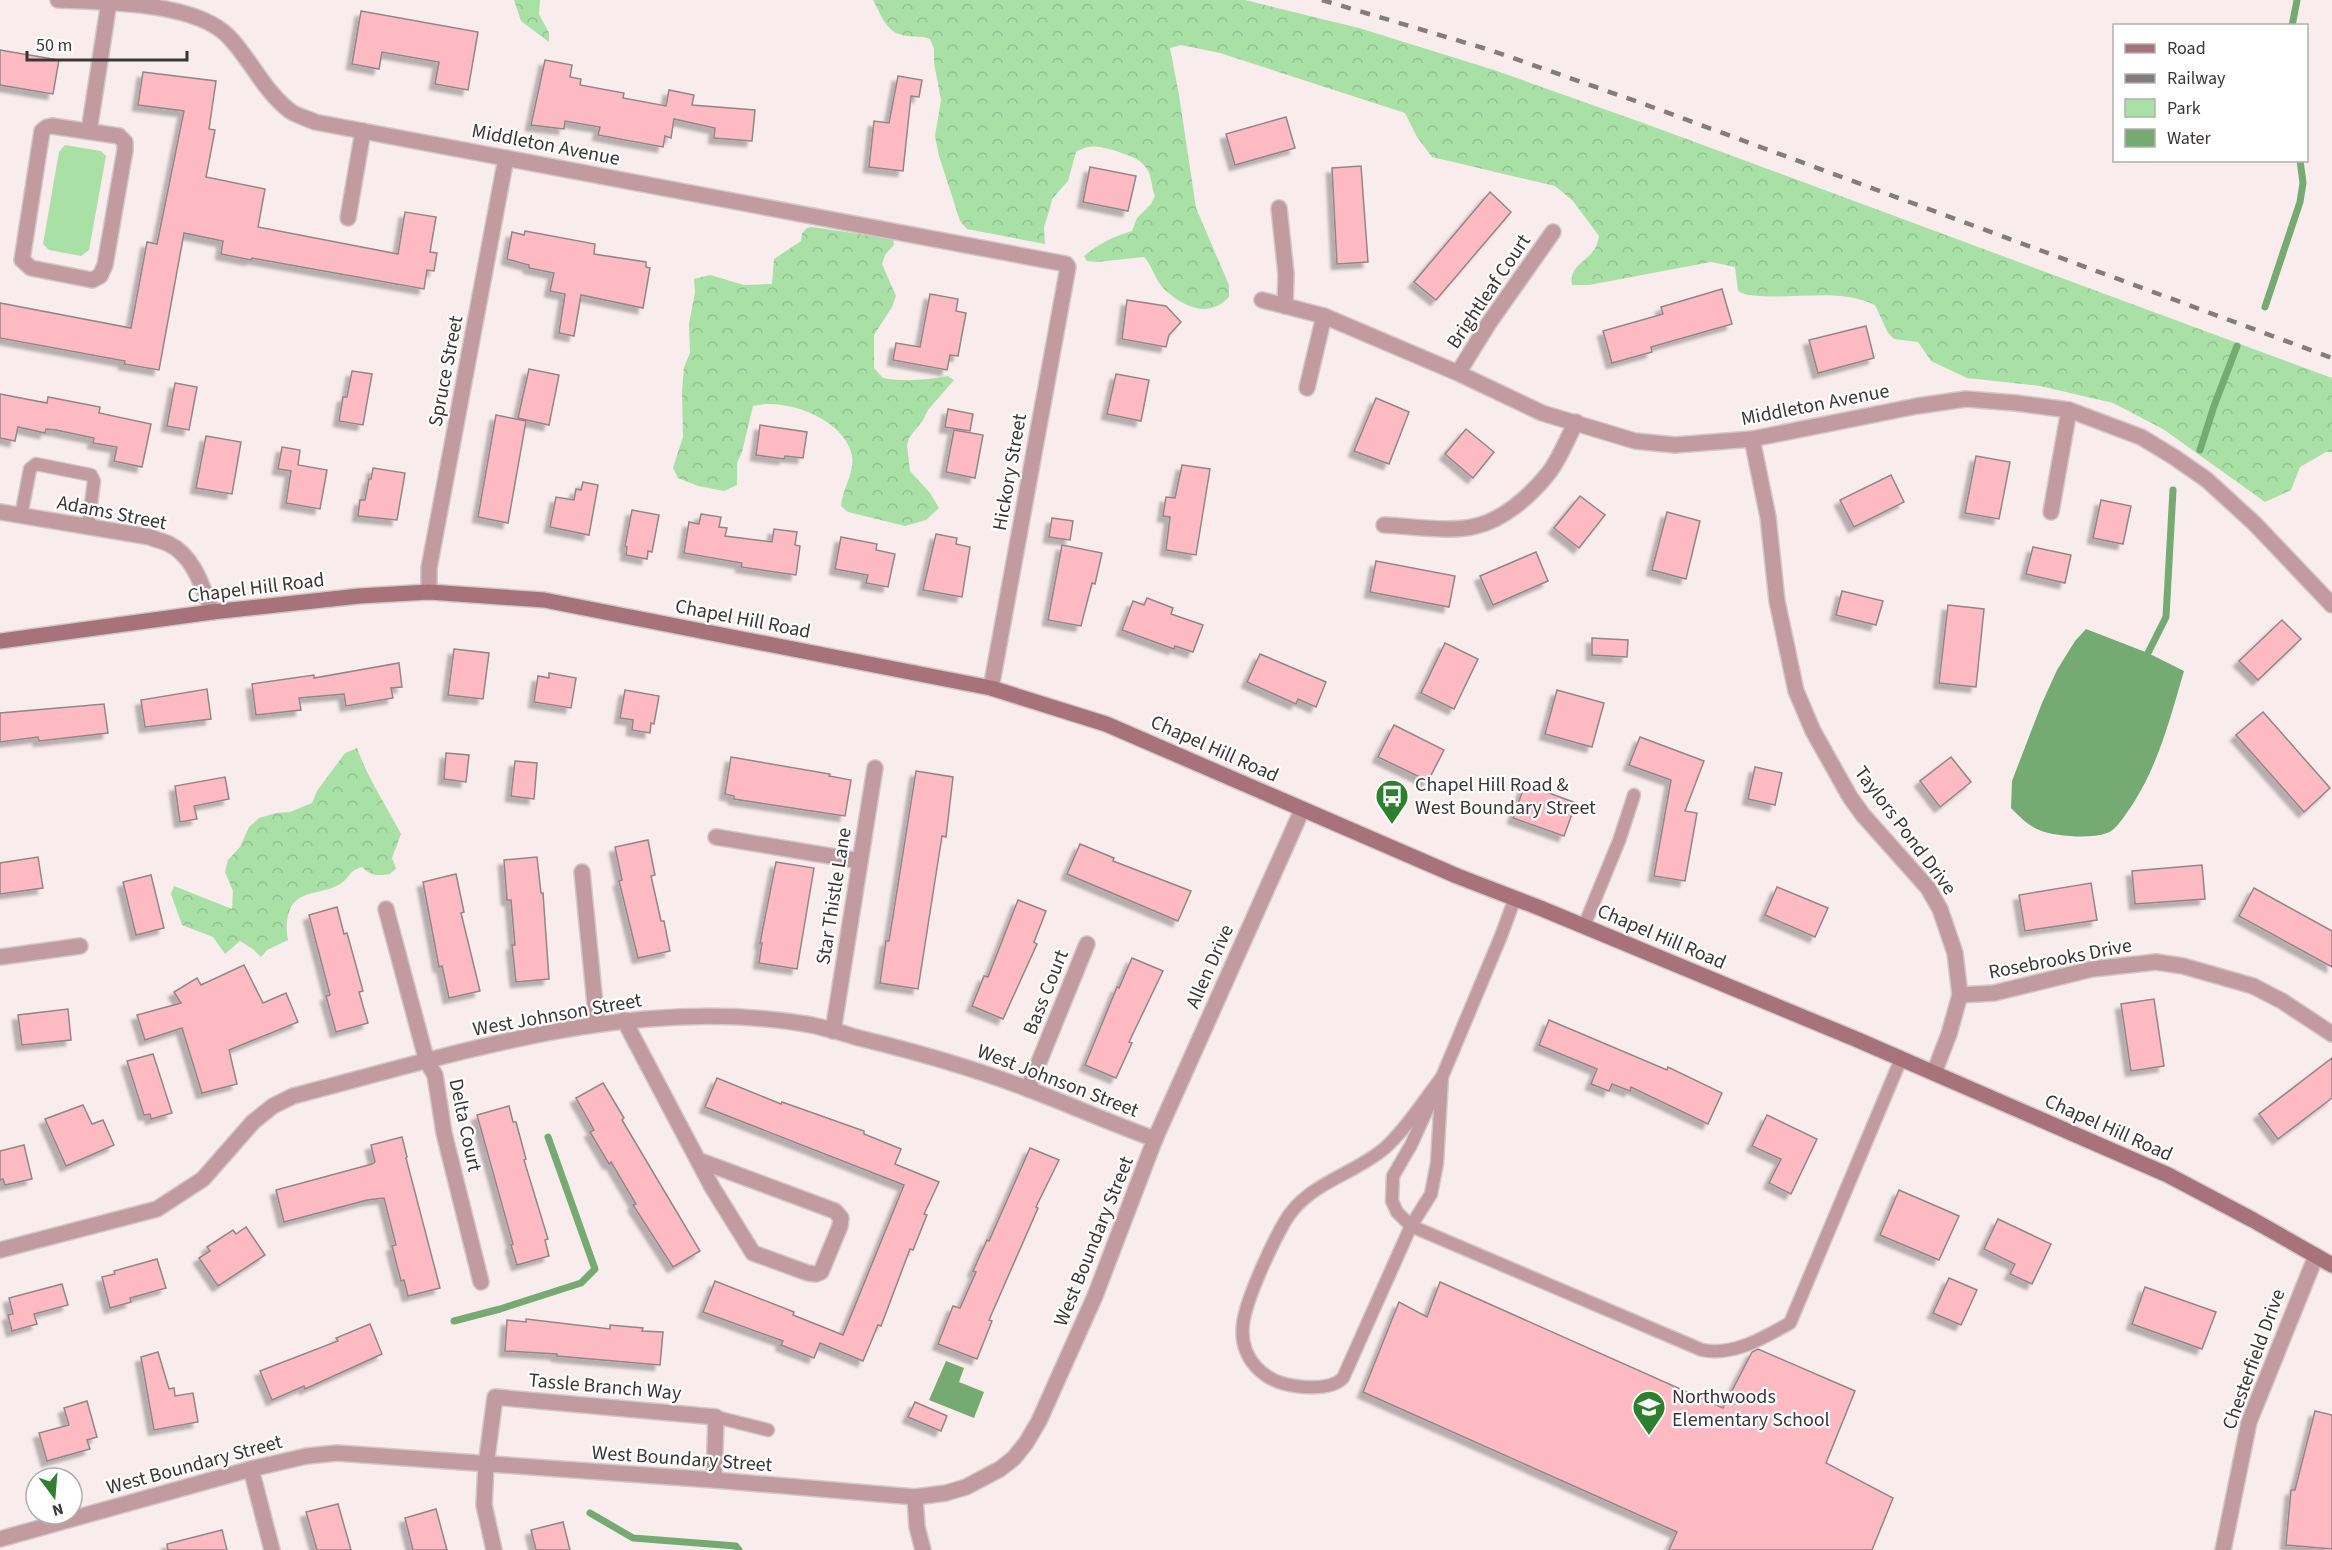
<svg xmlns="http://www.w3.org/2000/svg" width="2332" height="1550" viewBox="0 0 2332 1550" font-family="'Source Sans 3',sans-serif">
<style>
.green{fill:#a9e0a6}
.forest{fill:url(#forest-crowns)}
.water{fill:#75ab72}
.lines{fill:none;stroke-linecap:round;stroke-linejoin:round}
.stream{stroke:#75ab72;stroke-width:7}
.building{fill:#febac2;stroke:#928687;stroke-width:1.5;filter:url(#shadow)}
.service-casing{stroke:#d3c8c8;stroke-width:15}
.minor-casing{stroke:#d3c8c8;stroke-width:18}
.secondary-casing{stroke:#d3c8c8;stroke-width:18}
.service{stroke:#c19b9f;stroke-width:12}
.minor{stroke:#c19b9f;stroke-width:15}
.secondary{stroke:#a77279;stroke-width:15}
.rail{stroke:#847c7c;stroke-width:4.5;stroke-dasharray:10 10;stroke-linecap:butt}
.labels{text-anchor:middle;stroke-width:4.5;stroke-linejoin:round;paint-order:stroke}
.street-label{font-size:20px;fill:#3b3636;stroke:#fff}
.poi-label{font-size:20px;fill:#3b3636;stroke:#fff;text-anchor:start}
</style>
<defs>
<pattern id="forest-crowns" width="20" height="18" patternUnits="userSpaceOnUse" patternTransform="scale(1.5)"><rect width="20" height="18" fill="#a9e0a6"/><path d="M2 6a3 3 0 1 1 6 0M12 15a3 3 0 1 1 6 0" fill="none" stroke="#92c190"/></pattern>
<filter id="shadow"><feDropShadow dx="-5.5" dy="5.5" stdDeviation="1.5" flood-color="#0004"/></filter>
</defs>
<rect width="100%" height="100%" fill="#f9eced"/>
<path class="green" d="M65,145L101,151L106,156L89,250L81,256L49,250L43,244L59,152Z"/>
<g class="forest">
<path d="M514,0H540L539,14L549,33V42L521,21Z"/>
<path d="M873,0H1245L1359,28L1494,70L1646,124L2332,378V452H2326L2300,467L2291,490L2265,502L2163,429L2113,403L2040,386L1967,378L1931,361L1918,342L1894,339L1888,333L1875,305C1840,288 1798,299 1760,296C1751,295 1746,296 1738,291L1735,267L1711,262L1589,285H1572C1569,266 1585,263 1594,250C1597,246 1598,241 1599,236L1573,201L1555,186L1432,157L1417,137L1405,113L1220,53L1181,45L1170,48L1179,95L1196,208L1229,285V297C1209,319 1183,307 1164,289C1154,279 1153,266 1144,257L1097,262L1087,261L1084,256C1099,243 1113,237 1132,231L1137,218L1151,204L1155,196C1151,187 1152,177 1147,169C1139,157 1129,156 1116,151C1100,147 1091,143 1076,152L1068,181L1052,199L1050,208L1044,227L1045,244L967,229L960,221L939,156L935,136L941,100L934,63V49L930,39C920,35 912,38 902,35C885,31 881,14 873,0Z"/>
<path d="M812,227L893,239L894,245L885,255L882,264L896,296L892,307L874,335V368L883,378C905,382 926,380 948,376L954,380L928,410L923,420L909,438L907,445L910,471L930,493L939,508L926,520L905,526L848,512L841,506C842,490 855,472 852,456C846,420 786,397 753,406L742,452L737,463V485L724,491L698,486L678,478L673,468L683,437L682,392L684,367L690,353L689,324L695,292L694,279L710,275L744,285L772,284L774,259L801,241L802,233L807,228Z"/>
<path d="M357,748C368,779 386,805 401,834L392,858L396,868L390,874C378,876 370,876 362,867C348,871 350,878 340,884C323,895 296,889 289,912C286,922 286,931 288,940L267,950L261,957L253,949L240,941L225,954L213,937L182,925L171,894L174,886L232,909L233,891L225,872L228,860L240,847L249,827L259,818L276,813L290,812L312,803L317,791L345,753Z"/>
</g>
<g class="water">
<path d="M2086,629L2148,653L2184,671C2169,722 2157,771 2126,814C2121,821 2114,831 2107,833C2096,837 2081,837 2070,836C2041,834 2031,829 2011,808L2012,781L2042,703L2057,670L2075,641Z"/>
<path d="M946,1361L964,1368L959,1382L984,1392L974,1418L929,1400Z"/>
</g>
<g class="lines">
<g class="stream">
<path d="M2292,26L2297,0"/>
<path d="M2265,307L2300,202L2303,183L2300,160"/>
<path d="M2200,450L2214,406L2237,346"/>
<path d="M2148,653L2166,617L2173,490"/>
<path d="M454,1321L500,1309L581,1283L595,1269L548,1137"/>
<path d="M590,1513L633,1538L736,1546L739,1550"/>
</g>
</g>
<g class="building">
<path d="M361,11L478,32L468,90L435,84L439,62L382,52L379,69L352,64Z"/>
<path d="M0,50L59,60L53,94L0,85Z"/>
<path d="M545,60L572,65L570,77L581,79L580,85L624,93L623,98L666,106L669,90L694,95L692,105L755,110L752,141L714,138L715,128L674,119L671,138L665,136L663,147L598,135L600,127L565,121L564,129L531,125Z"/>
<path d="M143,72L216,81L209,129L215,130L206,177L265,189L258,227L398,254L405,212L436,217L430,252L437,253L434,271L427,270L424,289L252,258L251,260L221,254L223,241L184,233L159,370L124,364L125,361L0,338V303L131,328L147,242L157,244L184,111L138,105Z"/>
<path d="M898,76L922,80L919,97L911,96L903,171L869,167L874,121L889,123Z"/>
<path d="M1286,117L1295,148L1235,165L1226,134Z"/>
<path d="M1361,166L1368,262L1337,264L1332,168Z"/>
<path d="M1090,167L1136,176L1128,211L1083,202Z"/>
<path d="M1490,192L1511,212L1436,300L1414,282Z"/>
<path d="M525,231L595,244L594,254L646,262V267L650,268L643,308L581,295L574,336L559,333L565,294L550,291L554,273L529,268V265L507,259L512,232L524,235Z"/>
<path d="M1722,289L1732,324L1651,347L1652,352L1612,363L1603,331L1663,314L1661,307Z"/>
<path d="M930,294L958,299L956,311L966,313L958,356L950,355L947,370L893,360L896,343L920,347Z"/>
<path d="M1127,300L1166,306L1181,322L1169,335L1166,347L1122,339Z"/>
<path d="M1866,326L1874,358L1818,373L1809,340Z"/>
<path d="M529,369L559,375L549,425L518,418Z"/>
<path d="M352,371L372,374L363,425L339,421L343,397H347Z"/>
<path d="M1116,374L1149,380L1141,421L1107,414Z"/>
<path d="M175,383L197,387L189,430L167,426Z"/>
<path d="M0,394L47,403L48,397L100,407L99,413L151,424L142,467L114,461L117,447L93,443L94,438L56,430L46,429L45,433L18,427L15,441L0,438Z"/>
<path d="M1376,398L1409,412L1389,464L1354,451Z"/>
<path d="M948,409L973,414L970,431L945,427Z"/>
<path d="M496,415L526,421L508,523L478,517Z"/>
<path d="M760,425L807,432L803,458L785,456L784,459L756,455Z"/>
<path d="M1466,429L1494,452L1473,478L1445,454Z"/>
<path d="M954,430L983,435L975,478L946,472Z"/>
<path d="M206,436L241,442L232,494L196,488Z"/>
<path d="M282,447L300,450L298,465L327,470L320,509L286,503L291,471L278,469Z"/>
<path d="M1976,456L2010,462L1999,519L1965,513Z"/>
<path d="M1182,465L1210,469L1196,555L1166,550L1170,517L1163,516L1166,497L1175,498Z"/>
<path d="M373,468L405,473L397,520L358,516L360,500H365L369,479H371Z"/>
<path d="M1891,475L1904,502L1854,527L1840,500Z"/>
<path d="M583,482L598,485L589,535L550,527L556,497L574,500L576,489L581,490Z"/>
<path d="M1580,496L1605,515L1579,548L1554,528Z"/>
<path d="M2101,500L2131,506L2123,544L2093,538Z"/>
<path d="M632,510L659,515L652,552L648,551L647,559L626,555L627,547L625,546Z"/>
<path d="M1667,512L1700,521L1686,579L1652,570Z"/>
<path d="M701,514L721,517L719,527L727,528L725,536L772,542L774,529L797,532L795,545L800,546L796,575L741,567L742,563L684,553L689,522L699,524Z"/>
<path d="M1052,518L1073,521L1070,540L1049,537Z"/>
<path d="M936,534L957,538L956,544L970,547L962,597L923,590Z"/>
<path d="M841,537L877,544L876,550L895,554L888,587L866,583L868,575L835,569Z"/>
<path d="M1062,545L1102,553L1095,584L1092,583L1081,626L1048,620Z"/>
<path d="M2033,547L2071,555L2065,583L2026,574Z"/>
<path d="M1536,552L1548,581L1493,605L1480,576Z"/>
<path d="M1376,561L1455,576L1449,607L1370,592Z"/>
<path d="M1842,591L1883,601L1876,625L1836,615Z"/>
<path d="M1147,598L1173,608L1171,614L1203,625L1193,652L1175,646L1174,649L1122,630L1133,601L1144,605Z"/>
<path d="M1948,605L1984,609L1976,687L1939,683Z"/>
<path d="M2282,620L2301,639L2258,680L2239,661Z"/>
<path d="M1592,638L1628,640L1627,657L1592,655Z"/>
<path d="M1445,643L1478,659L1454,709L1421,693Z"/>
<path d="M454,649L489,653L483,699L448,695Z"/>
<path d="M1260,654L1326,682L1316,707L1298,699L1296,704L1247,682Z"/>
<path d="M399,663L402,687L391,688L393,698L346,706L344,694L299,698L301,710L256,715L252,684L314,675V678Z"/>
<path d="M549,673L576,678L571,708L534,702L538,676L549,678Z"/>
<path d="M207,689L211,719L145,727L141,700Z"/>
<path d="M625,690L659,696L654,724L651,723L650,733L632,730L633,720L620,718Z"/>
<path d="M1557,690L1604,703L1592,747L1545,734Z"/>
<path d="M104,704L108,733L39,741L38,737L0,742V713Z"/>
<path d="M2263,712L2330,788L2304,812L2236,735Z"/>
<path d="M1394,725L1444,750L1428,781L1378,757Z"/>
<path d="M1640,737L1704,761L1685,811L1697,813L1685,881L1654,876L1671,780L1629,765Z"/>
<path d="M446,753L469,755L466,782L444,779Z"/>
<path d="M731,757L830,774L829,776L851,780L845,816L734,799V796L725,794Z"/>
<path d="M1951,757L1971,782L1940,807L1920,781Z"/>
<path d="M515,761L537,763L534,799L511,796Z"/>
<path d="M1755,767L1782,773L1775,805L1748,799Z"/>
<path d="M916,771L953,777L946,837L942,836L918,989L880,983L886,941H889Z"/>
<path d="M225,777L229,799L194,806L197,819L180,822L175,786Z"/>
<path d="M1525,784L1576,803L1564,836L1513,818Z"/>
<path d="M648,840L655,875L651,876L661,921H664L670,951L638,958L619,881L622,880L615,847Z"/>
<path d="M1080,844L1114,858L1113,861L1191,891L1178,921L1067,874Z"/>
<path d="M38,857L43,888L0,894V863Z"/>
<path d="M537,857L541,893H543L549,979L516,982L512,945H515L511,900H507L504,860Z"/>
<path d="M776,862L814,868L797,969L759,963L762,943H760Z"/>
<path d="M2202,865L2205,899L2135,904L2132,871Z"/>
<path d="M456,874L464,912L461,913L480,991L449,998L442,966L439,967L423,882Z"/>
<path d="M151,875L164,928L136,935L123,882Z"/>
<path d="M2091,883L2097,920L2025,931L2019,895Z"/>
<path d="M1777,887L1828,908L1815,937L1765,915Z"/>
<path d="M2254,888L2332,931V967L2239,916Z"/>
<path d="M1018,900L1046,911L1034,942L1037,944L1003,1019L972,1006L984,976L988,977Z"/>
<path d="M337,907L344,934L347,933L363,991L359,992L368,1023L336,1032L326,996L330,995L309,915Z"/>
<path d="M1132,958L1163,971L1129,1042L1132,1043L1116,1078L1085,1065L1117,987L1119,988Z"/>
<path d="M244,965L263,1003L286,993L298,1022L229,1050L237,1084L202,1093L182,1028L145,1040L137,1015L181,1003L174,992L197,978L201,985Z"/>
<path d="M2154,999L2164,1066L2131,1071L2121,1004Z"/>
<path d="M68,1009L71,1040L22,1045L18,1015Z"/>
<path d="M1549,1020L1667,1070L1668,1067L1722,1093L1708,1124L1631,1087L1630,1091L1612,1084L1609,1091L1591,1084L1597,1069L1539,1045Z"/>
<path d="M153,1054L172,1113L151,1119L150,1114L144,1115L127,1061Z"/>
<path d="M2332,1058V1098L2278,1139L2259,1114Z"/>
<path d="M717,1078L781,1104L782,1102L864,1131V1134L901,1149L895,1164L939,1182L924,1214L927,1215L913,1250L910,1249L881,1326L878,1325L863,1361L820,1343L814,1358L781,1345L783,1341L703,1312L715,1281L794,1312L793,1315L843,1335L904,1185L705,1107Z"/>
<path d="M603,1083L624,1118L622,1120L700,1251L673,1267L633,1205L636,1204L611,1162L609,1164L590,1132L594,1130L576,1098Z"/>
<path d="M83,1105L92,1124L103,1120L114,1145L66,1166L45,1119Z"/>
<path d="M509,1106L513,1122H516L526,1159L524,1160L548,1239L545,1240L549,1256L517,1265L511,1245L513,1244L477,1115Z"/>
<path d="M1767,1115L1817,1139L1791,1194L1769,1183L1781,1159L1752,1146Z"/>
<path d="M402,1137L407,1157L406,1158L440,1288L408,1296L404,1280L401,1281L392,1246L396,1245L384,1198L367,1200L284,1222L276,1190L372,1164L375,1162L371,1145Z"/>
<path d="M24,1145L32,1179L5,1185L3,1179L0,1180V1151Z"/>
<path d="M1030,1148L1059,1160L1036,1207L1038,1208L989,1320L992,1321L977,1359L938,1344L953,1306L960,1308L976,1272L973,1271L987,1240L989,1241Z"/>
<path d="M1899,1190L1959,1216L1939,1260L1880,1235Z"/>
<path d="M1998,1219L2051,1244L2032,1284L2010,1274L2015,1264L1984,1249Z"/>
<path d="M246,1227L265,1255L218,1286L199,1258L210,1251L207,1247L233,1230L236,1234Z"/>
<path d="M157,1259L166,1288L130,1298L131,1302L110,1308L102,1277L115,1274L114,1271Z"/>
<path d="M1949,1278L1977,1290L1961,1325L1933,1313Z"/>
<path d="M1440,1282L1723,1408L1752,1352L1758,1349L1855,1391L1826,1463L1893,1498L1872,1550H1669L1677,1532L1363,1392L1399,1302L1427,1317Z"/>
<path d="M62,1284L68,1305L34,1314L37,1324L12,1331L8,1315L13,1314L9,1298Z"/>
<path d="M2145,1287L2216,1312L2202,1349L2132,1324Z"/>
<path d="M526,1319L610,1329V1325L643,1328L642,1331L663,1332L660,1365L557,1356V1354L505,1351L507,1320L526,1322Z"/>
<path d="M370,1324L382,1354L305,1389L304,1386L272,1400L260,1371L338,1341L336,1338Z"/>
<path d="M158,1352L169,1389L174,1388L175,1396L193,1393L198,1422L154,1430L141,1357Z"/>
<path d="M87,1401L97,1437L87,1440L90,1449L47,1461L39,1433L69,1425L64,1408Z"/>
<path d="M915,1402L947,1416L941,1431L908,1417Z"/>
<path d="M2315,1411L2332,1415V1549L2286,1545L2291,1490H2295Z"/>
<path d="M338,1504L351,1550H317L306,1512Z"/>
<path d="M436,1509L447,1550H413L405,1518Z"/>
<path d="M563,1522L570,1550H536L531,1530Z"/>
<path d="M222,1530L227,1550H168L167,1544Z"/>
</g>
<g class="lines">
<defs>
<g id="service">
<path d="M21,516L30,469L36,464L91,475L94,481L88,527"/>
<path d="M1515,898L1501,936L1442,1077L1411,1145L1393,1176L1392,1201L1397,1212L1411,1226L1702,1350C1734,1356 1763,1338 1790,1323L1901,1059"/>
<path d="M1584,926L1619,841L1634,795"/>
<path d="M1442,1077L1437,1163L1431,1194L1411,1226L1343,1378C1332,1389 1310,1388 1295,1386C1263,1382 1239,1358 1243,1324C1246,1299 1271,1246 1284,1223C1306,1183 1352,1176 1385,1148C1407,1128 1424,1100 1442,1077Z"/>
<path d="M716,1417L768,1430"/>
</g>
<g id="minor">
<path d="M58,0C104,2 196,2 229,37C251,60 264,91 290,111C297,116 307,118 315,122L1066,264L1068,267L1064,289L991,688"/>
<path d="M52,126L119,136L125,142V150L105,265L100,276L92,280L31,268L22,260L42,131L47,127Z"/>
<path d="M89,131L109,2"/>
<path d="M1279,208L1286,274L1285,306"/>
<path d="M348,218L363,131"/>
<path d="M1262,300L1324,316L1458,373L1542,413L1635,441L1675,445L1752,439L1917,406L1966,399L2016,403L2069,410L2141,437L2174,457L2207,480L2255,524L2332,605"/>
<path d="M1458,373L1489,323L1553,232"/>
<path d="M1307,388L1324,316"/>
<path d="M1752,439L1768,517L1777,601L1796,691L1813,731L1850,797L1863,815L1928,888L1940,909L1955,953L1960,995L1949,1034L1934,1073"/>
<path d="M0,512L150,537C156,540 163,541 169,544C194,556 203,588 212,612"/>
<path d="M2051,512L2069,410"/>
<path d="M1384,525C1412,526 1450,533 1476,526C1503,520 1530,496 1547,475C1559,461 1567,439 1576,422"/>
<path d="M429,592V568L506,158"/>
<path d="M716,837L860,861"/>
<path d="M582,872L597,1024"/>
<path d="M386,909L427,1062L435,1075L444,1133L481,1282"/>
<path d="M0,957L80,946"/>
<path d="M1960,995L1994,993L2092,969L2156,962L2183,966L2253,986L2282,1001L2332,1034"/>
<path d="M624,1020L712,1187L753,1253L808,1273L816,1274L821,1272L840,1226L841,1218L835,1211L698,1160"/>
<path d="M833,1031L875,768"/>
<path d="M1028,1089L1087,944"/>
<path d="M0,1250L157,1209L203,1179L253,1122L273,1106L293,1096C460,1053 632,995 806,1024C824,1027 842,1033 859,1038C917,1052 973,1068 1028,1089C1071,1105 1112,1124 1155,1139"/>
<path d="M251,1469L272,1550"/>
<path d="M915,1497L917,1527L923,1550"/>
<path d="M0,1539L251,1469L307,1456L337,1453L714,1480L915,1497L946,1493L966,1487L1000,1469L1014,1458L1026,1443L1039,1421L1095,1296L1155,1139L1302,810"/>
<path d="M494,1550L484,1505L486,1465L495,1397L716,1417L714,1480"/>
<path d="M2223,1550L2249,1422L2316,1256"/>
</g>
<path id="secondary" d="M0,641L212,612L359,596L429,592L544,600L991,688L1106,724L1457,876L1540,908L1858,1040L2168,1175L2253,1220L2332,1265"/>
</defs>
<use href="#service" class="service-casing"/>
<use href="#minor" class="minor-casing"/>
<use href="#secondary" class="secondary-casing"/>
<use href="#service" class="service"/>
<use href="#minor" class="minor"/>
<use href="#secondary" class="secondary"/>
<path class="rail" d="M1322,0L1490,50L1644,104L2332,358"/>
</g>
<defs>
<symbol id="bus-pin" viewBox="-11 -11 22 30"><path d="M0 17L-7.5 6A9.5 9.5 0 1 1 7.5 6Z" fill="#2d812e" stroke="#fff"/><path d="M-5-6H5V4H4V6H2V4H-2V6H-4V4H-5ZM-3.5-4V0h7V-4ZM-3.5 1.2v1.5H-2V1.2ZM2 1.2v1.5H3.5V1.2Z" fill="#fff"/></symbol>
<symbol id="school-pin" viewBox="-11 -11 22 30"><path d="M0 17L-7.5 6A9.5 9.5 0 1 1 7.5 6Z" fill="#2d812e" stroke="#fff"/><path d="M0-5L7-2L0 1L-7-2ZM-4 1L0 2.5L4 1V4Q0 6-4 4Z" fill="#fff"/></symbol>
</defs>
<g fill-rule="evenodd">
<use href="#bus-pin" x="1373" y="777" width="38" height="52"/>
<use href="#school-pin" x="1630" y="1388" width="38" height="52"/>
</g>
<g class="labels">
<g class="street-label">
<text transform="translate(546 144) rotate(11)" y="7">Middleton Avenue</text>
<text transform="translate(1488 291) rotate(-56)" y="7">Brightleaf Court</text>
<text transform="translate(445 371) rotate(-79)" y="7">Spruce Street</text>
<text transform="translate(1815 404) rotate(-11)" y="7">Middleton Avenue</text>
<text transform="translate(1009 472) rotate(-80)" y="7">Hickory Street</text>
<text transform="translate(112 512) rotate(11)" y="7">Adams Street</text>
<text transform="translate(256 587) rotate(-7)" y="7">Chapel Hill Road</text>
<text transform="translate(743 618) rotate(11)" y="7">Chapel Hill Road</text>
<text transform="translate(1215 748) rotate(24)" y="7">Chapel Hill Road</text>
<text transform="translate(1906 830) rotate(53)" y="7">Taylors Pond Drive</text>
<text transform="translate(833 896) rotate(-81)" y="7">Star Thistle Lane</text>
<text transform="translate(1662 936) rotate(23)" y="7">Chapel Hill Road</text>
<text transform="translate(2060 958) rotate(-11)" y="7">Rosebrooks Drive</text>
<text transform="translate(1209 966) rotate(-66)" y="7">Allen Drive</text>
<text transform="translate(1045 992) rotate(-68)" y="7">Bass Court</text>
<text transform="translate(557 1014) rotate(-10)" y="7">West Johnson Street</text>
<text transform="translate(1058 1080) rotate(21)" y="7">West Johnson Street</text>
<text transform="translate(466 1125) rotate(78)" y="7">Delta Court</text>
<text transform="translate(2109 1127) rotate(24)" y="7">Chapel Hill Road</text>
<text transform="translate(1093 1241) rotate(-68)" y="7">West Boundary Street</text>
<text transform="translate(2253 1359) rotate(-70)" y="7">Chesterfield Drive</text>
<text transform="translate(605 1386) rotate(5)" y="7">Tassle Branch Way</text>
<text transform="translate(682 1458) rotate(4)" y="7">West Boundary Street</text>
<text transform="translate(194 1464) rotate(-15)" y="7">West Boundary Street</text>
</g>
<g class="poi-label">
<text x="1415" y="791">Chapel Hill Road &amp;<tspan x="1415" dy="23">West Boundary Street</tspan></text>
<text x="1672" y="1403">Northwoods<tspan x="1672" dy="23">Elementary School</tspan></text>
</g>
</g>
<rect x="2113" y="24" width="195" height="138" fill="#ffffff" stroke="#b1afaf" stroke-width="1.5"/>
<rect x="2125" y="44" width="30" height="9" fill="#a77279" stroke="#b1afaf" stroke-width="1.5"/>
<text x="2167" y="54" font-size="18" fill="#3b3636">Road</text>
<rect x="2125" y="74" width="30" height="9" fill="#847c7c" stroke="#b1afaf" stroke-width="1.5"/>
<text x="2167" y="84" font-size="18" fill="#3b3636">Railway</text>
<rect x="2125" y="99" width="30" height="18" fill="#a9e0a6" stroke="#b1afaf" stroke-width="1.5"/>
<text x="2167" y="114" font-size="18" fill="#3b3636">Park</text>
<rect x="2125" y="129" width="30" height="18" fill="#75ab72" stroke="#b1afaf" stroke-width="1.5"/>
<text x="2167" y="144" font-size="18" fill="#3b3636">Water</text>
<g transform="translate(54 1496) rotate(164)"><circle r="28" fill="#ffffff" stroke="#b1afaf" stroke-width="1.5"/>
<path d="M0-4.5L10 22L0 15L-10 22Z" fill="#2d812e"/>
<text y="-9" font-size="16" font-weight="bold" text-anchor="middle" fill="#3b3636">N</text>
</g>
<path d="M27 51v9h160v-9" fill="none" stroke="#3b3636" stroke-width="3"/>
<text x="36" y="51" font-size="18" fill="#3b3636" stroke="#ffffff" stroke-width="4.5" paint-order="stroke">50 m</text>
</svg>
